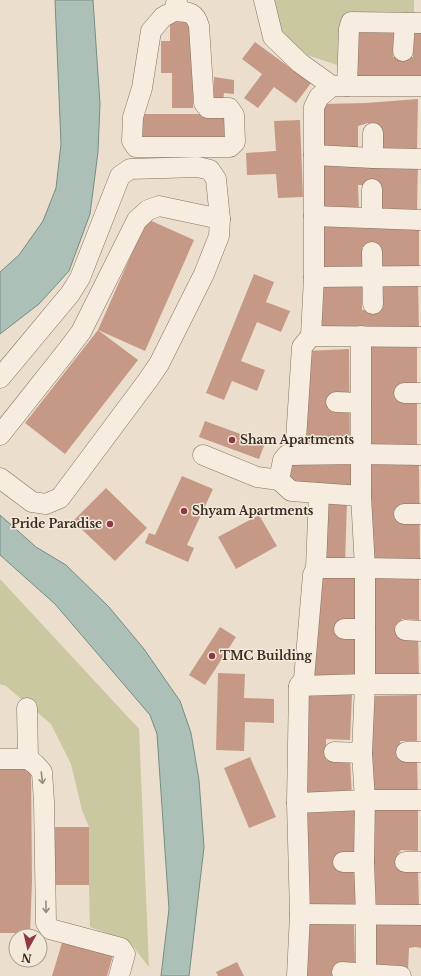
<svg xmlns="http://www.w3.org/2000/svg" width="421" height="976" viewBox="0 0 421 976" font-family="'Libre Baskerville',serif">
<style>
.green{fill:#c9c8a1}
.water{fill:#acc0b8;stroke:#738e84}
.building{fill:#c59986}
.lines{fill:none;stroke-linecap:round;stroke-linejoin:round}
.minor-casing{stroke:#877161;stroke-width:21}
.minor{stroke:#f6ecdf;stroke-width:20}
.oneway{stroke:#988c81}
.poi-dot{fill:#903743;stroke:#f3e9db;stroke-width:1.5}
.labels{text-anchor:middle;stroke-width:3;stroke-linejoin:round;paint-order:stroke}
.poi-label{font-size:12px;font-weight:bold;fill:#392b23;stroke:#f3e9db;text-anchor:start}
</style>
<rect width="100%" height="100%" fill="#ebdecc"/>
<g class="green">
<path d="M273,0H414V16L346,19L337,65L304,54L277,26Z"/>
<path d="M0,579L139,729L149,967L131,944L112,935L90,927L89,885V827L82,810L71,764L51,724L6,686L0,684Z"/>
</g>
<g class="water">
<path d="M55,0H93L100,104L98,152L90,214L69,271L39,304L0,334V272L19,255L43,221L56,188L61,144Z"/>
<path d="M0,515L36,547L66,565L109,607L144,649L180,701L191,733L199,780L204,847L189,976H161L169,909L157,734L150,715L55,604L0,555Z"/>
</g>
<g class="building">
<path d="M170,19H193V108H172V73H161V41H170Z"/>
<path d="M354,30L394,32L393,57H413V30L421,31V76L353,77Z"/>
<path d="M255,42L311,83L296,103L274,87L258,108L244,98L262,74L242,59Z"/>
<path d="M214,77L234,80V94L224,93L223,101L213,100Z"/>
<path d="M418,99L417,151L379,152V127L368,123L358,126V150L319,149L322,104L366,103Z"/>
<path d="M141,114H227V140L141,139Z"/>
<path d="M300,120L303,197L278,198L276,174L247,175L246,153L276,151L274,121Z"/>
<path d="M321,160L418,161L417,212H381L368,185H358L359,212L322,211Z"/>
<path d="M147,219L194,240L145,351L98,330Z"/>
<path d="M419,220V272L382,271L368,247H362V272L316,273L320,225Z"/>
<path d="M254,274L274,282L266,302L290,311L281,332L257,322L241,361L265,370L257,391L232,381L224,400L206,393Z"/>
<path d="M418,280L419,332L316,334L320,285L362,284V310H369L380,283Z"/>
<path d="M98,330L138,360L65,454L25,423Z"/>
<rect x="365" y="344" width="52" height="103"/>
<path d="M349,349L350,452L305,448L306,351Z"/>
<path d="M205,421L265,443L259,459L199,437Z"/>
<path d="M287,460L355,463L354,488L286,485Z"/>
<path d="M367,461H419L420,563H368Z"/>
<path d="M182,476L213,489L187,545L194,548L188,562L145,543L149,533L155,535Z"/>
<path d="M106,488L147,528L115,561L73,521Z"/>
<path d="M325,501H347L345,564L325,563Z"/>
<path d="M259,515L277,546L236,569L218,537Z"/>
<path d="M367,574H419V620L402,619L399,626L418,635L419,676L373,677Z"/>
<path d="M319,575H357L358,678H313L319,625Z"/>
<path d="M220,627L236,637L205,685L189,675Z"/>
<path d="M218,673L245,674L244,698L274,699V723L245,722L244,751L216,750Z"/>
<path d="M309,694L352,695L350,740L326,739V760H350L352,797H300L306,746Z"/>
<path d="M417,695V741H400L401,746L417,760L418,798H366L369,696Z"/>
<path d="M250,757L276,817L249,828L224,768Z"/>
<path d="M31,766L32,882L30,933H0V767Z"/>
<path d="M418,805V851L401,850L398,854V870H418L419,907L376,906L371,807Z"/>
<path d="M305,806H357V852H340L338,857L356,868L357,909H305Z"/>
<rect x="50" y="827" width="39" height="58"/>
<path d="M371,918H421V948L416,947L409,948L408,970L373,969Z"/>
<path d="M306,921H354L355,962H338L337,976H303Z"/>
<path d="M64,936L114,951L107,976H52Z"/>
<path d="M237,962L244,976H218L216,972Z"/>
</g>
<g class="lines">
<defs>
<g id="minor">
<path d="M264,0L273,37L300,63L332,86H421"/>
<path d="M174,11C187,12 195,11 199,26L204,103L208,108H229L234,115L235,142L230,147H136L132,141L133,117L142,88L151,31L163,17L174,11L177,0"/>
<path d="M403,51L405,23"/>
<path d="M347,86L349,29L351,22L421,23"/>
<path d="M373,133V158"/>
<path d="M314,155L373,158L421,159"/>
<path d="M314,216L421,220"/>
<path d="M372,218V189"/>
<path d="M372,252L373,304"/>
<path d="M314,277L421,276"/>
<path d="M311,336L421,337"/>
<path d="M361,336V496L365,568V684L362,753L365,800L364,862L366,915V976"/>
<path d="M0,378L70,294L80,278L120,176L130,169L198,167L210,170L216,179L220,219L219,236L204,274L159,364L148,380L60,498L46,504L32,502L0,478"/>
<path d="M404,393H421"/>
<path d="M336,402L361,403"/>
<path d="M0,435L65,353L81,332L137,220L148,210L159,206L220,219"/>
<path d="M203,455L257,477L279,480"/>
<path d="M295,455L302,347L311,336L314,277V107L319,97L332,86"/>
<path d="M361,496L291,491L279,480L283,460L287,455L361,454L421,455"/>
<path d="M404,514H421"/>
<path d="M316,568H365L421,569"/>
<path d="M344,629H365"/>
<path d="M405,630L421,631"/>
<path d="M299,686L365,684H421"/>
<path d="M27,708L28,759"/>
<path d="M334,752L362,753"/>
<path d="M406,752H421"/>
<path d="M0,759H28L35,764L42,772L44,802L46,923L50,929L121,948L125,954L119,976"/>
<path d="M297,803L365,800H421"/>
<path d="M343,862H364"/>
<path d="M405,862H421"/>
<path d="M300,914L421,915"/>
<path d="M342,972L366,974L401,976"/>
<path d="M297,976L300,914L297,803L299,686L304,679L313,575L316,568L319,493"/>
</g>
</defs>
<use href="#minor" class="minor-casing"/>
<use href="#minor" class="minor"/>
</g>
<defs><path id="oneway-shaft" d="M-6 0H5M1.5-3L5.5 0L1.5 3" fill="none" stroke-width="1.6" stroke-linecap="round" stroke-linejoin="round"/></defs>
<g class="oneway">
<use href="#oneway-shaft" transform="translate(42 778) rotate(83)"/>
<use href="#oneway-shaft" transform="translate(46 907) rotate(89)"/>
</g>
<g class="poi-dot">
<circle cx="232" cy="440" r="4"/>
<circle cx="184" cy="511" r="4"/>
<circle cx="110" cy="524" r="4"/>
<circle cx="212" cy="656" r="4"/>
</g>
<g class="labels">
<g class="poi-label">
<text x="240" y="444">Sham Apartments</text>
<text x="192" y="515">Shyam Apartments</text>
<text x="102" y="528" text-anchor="end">Pride Paradise</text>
<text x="220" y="660">TMC Building</text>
</g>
</g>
<g transform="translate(28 948) rotate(188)"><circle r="19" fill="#f3e9db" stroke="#a99d91"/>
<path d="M0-3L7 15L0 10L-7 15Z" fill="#903743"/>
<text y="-6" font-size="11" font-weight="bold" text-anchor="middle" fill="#392b23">N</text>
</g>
</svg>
